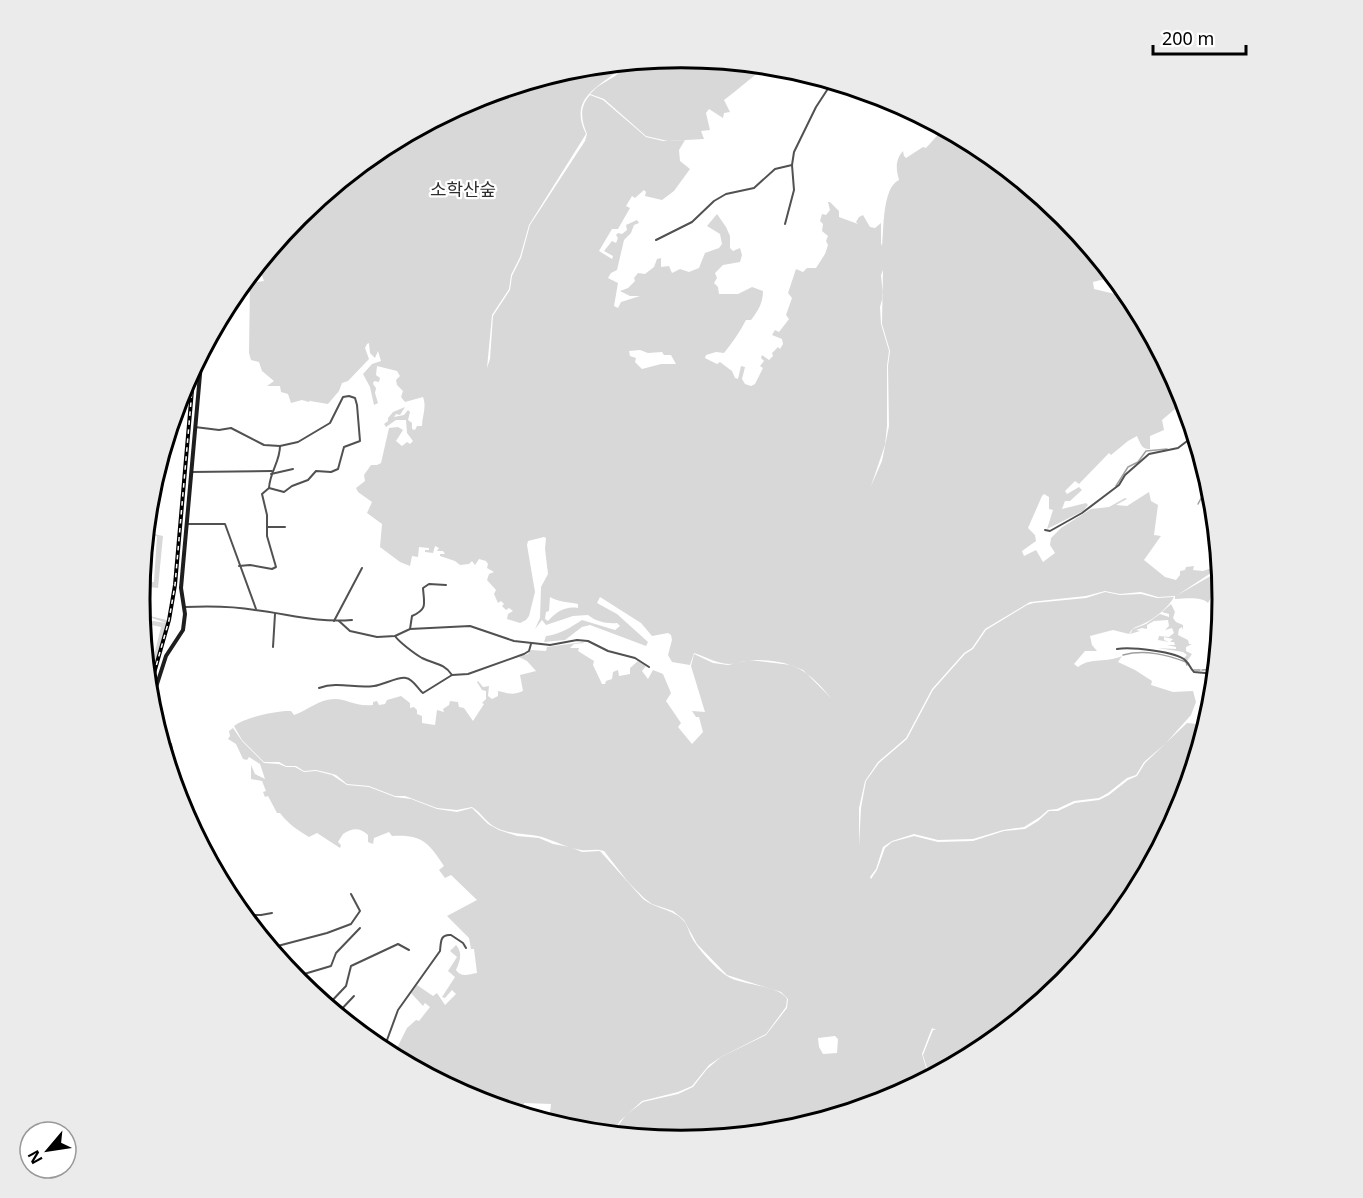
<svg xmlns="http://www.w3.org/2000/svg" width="1363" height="1198" viewBox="0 0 1363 1198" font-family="'Noto Sans','Noto Sans KR',sans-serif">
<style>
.green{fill:#d8d8d8;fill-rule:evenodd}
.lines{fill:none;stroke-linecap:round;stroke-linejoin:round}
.stream{stroke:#9f9f9f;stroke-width:1.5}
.street{stroke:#515151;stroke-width:2}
.secondary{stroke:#1e1e1e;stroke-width:4}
.rail-casing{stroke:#000;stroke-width:4}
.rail{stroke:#fff;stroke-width:1.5;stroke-dasharray:4.5;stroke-linecap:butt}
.labels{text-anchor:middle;stroke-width:4.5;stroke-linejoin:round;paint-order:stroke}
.park-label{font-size:18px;fill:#2f2f2f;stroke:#fff}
.rim{fill:none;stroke:#000;stroke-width:3}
</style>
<rect width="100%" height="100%" fill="#fff"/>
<g class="green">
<path d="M682,57L774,66L766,72L763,69C749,79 738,90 724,100L730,112L724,113L723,118L709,109L706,113L710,130L701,131L704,139L668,141L646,136L604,99L590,94L597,87L615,76L630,62Z"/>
<path d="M628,62C606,85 566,94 586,134L529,225L520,257L511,275L509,289L492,315L487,368L490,359L493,316L510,290L512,276L521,258L530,225L585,141L587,134C581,120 579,107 590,95L603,100L646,137L663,141L685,140L679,150L680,161L690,169L674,191L662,200L645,196L646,192L644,190L635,198L632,196L626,206L630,208L618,229H612L599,251L612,259L613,256L604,251L612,241L616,243L618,238L616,235L618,233L622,234L627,230L626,225L637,220L639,223L634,225L631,233L624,240L617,270L611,273L608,278L618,283L614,306L618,308L621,302L640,296H630L620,291L628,288L635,281L634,278L638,273L645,274L654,267L657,259L661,258V267L669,266L672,273L680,269L689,272L699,268L705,253L719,248L722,244L720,234L707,226L717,214L726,227L730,236V248L733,251L740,248L742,255L740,262L723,265L715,273L717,278L714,283L718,287L719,294H738L752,287L763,291C763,303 758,311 751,320H746C740,332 732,343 724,353L716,352L706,355L705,358L717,364L720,362L732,371L735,378L738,379L741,366L745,367L742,379L745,384L751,386L755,384L763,368L760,366L764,361L761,358L762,355L769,360L773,356L772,353L778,347L780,349L783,344L782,339L772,335L775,330L779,332L789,319L786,315L792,298L788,293L796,269L803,272L807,268H816L825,254L828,245L826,241L828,236L822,231L823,224L820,221L822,214L826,215L830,210L828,202H830L839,211V217L858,224L856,222L859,217L863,215L870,227L875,228L881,223V243L882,246C884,229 882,188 899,180C896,169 895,160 903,151L904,156L906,158L923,147L926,148L944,128L983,149L1065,216L1111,273L1109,278L1093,282L1094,289L1132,298L1182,392L1187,408L1180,415L1175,409L1162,420L1164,430L1150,436V449C1142,450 1140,443 1137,436L1128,441L1111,455L1109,453L1079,484L1075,481L1065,491L1067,494L1079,487L1082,490L1070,501H1065L1062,509L1086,503L1088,505L1083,511L1047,529L1053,510L1049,509V497L1044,494L1042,496L1028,528L1035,535L1036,541L1022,551L1024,556L1036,550L1043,562L1055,553L1050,545L1051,538L1061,528L1091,509L1109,507L1125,498L1127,499L1116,505L1127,506L1149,492L1151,501L1158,505L1154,535L1161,536L1144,560L1165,577L1176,580L1180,575V571L1185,570L1186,567L1194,566L1193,570L1203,571L1215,567C1211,561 1217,551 1218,544L1220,565L1217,569L1176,596L1214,574L1220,567L1221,579L1218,595L1211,598L1208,603C1200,596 1186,599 1175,599V596L1158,597L1141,592L1120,594L1105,591L1086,596L1030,602L985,629L972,648L964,653L932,689L906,738L878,762L865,781L859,808V846L861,808L866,781L879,763L907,739L933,690L965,654L973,649L986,630L1027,605L1034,603L1086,598L1105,592L1120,595L1141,594L1157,598L1174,597C1168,608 1155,618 1145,623C1138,627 1133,626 1129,634L1113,630L1090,636L1092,645L1097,651H1085L1074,664L1078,667C1091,657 1107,663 1122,656L1118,662L1135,670L1152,681L1151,685L1173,692L1193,691L1196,702L1191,715L1166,743L1144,762L1136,775L1127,778L1108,793L1099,798L1074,801L1057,809L1048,810L1040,817L1024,827L1003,830L973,839L938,840L914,834L892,841L883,847L876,869L870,877L871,879L877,870L885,848L892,842L914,836L938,842L973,841L1004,831L1025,829L1038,821L1049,811H1058L1075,803L1099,800L1109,795L1128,780L1137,776L1145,763L1187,723L1207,725L1182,807L1132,900L1109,929H1100L1099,940L1065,982L982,1050L930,1078L923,1055L933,1030H936L932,1028L922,1054L929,1078L889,1100L787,1131L681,1141L618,1135L616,1129L626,1115L643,1102L678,1094L693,1087L707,1069L721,1057L766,1035L787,1008L788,999L781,992L727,975L697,944L684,920L673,911L652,904L644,898L628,882L604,851C596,848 589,851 581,850C567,848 555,841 542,837C527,833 511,835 497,828C486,823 482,813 472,807L457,810L437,808L405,796H395L369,786L347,784L336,775L329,773L316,770L304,771L296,766H286L279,762H264L242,740L234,726C246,717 279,710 291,711L294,715C308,710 319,699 335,699C348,699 355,707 373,705V702L377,701L379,705L385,704L387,700L401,696L410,703V708L414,707L417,710V714L422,716V723L435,725L437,710L444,712L443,709L449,705L450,701L458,702L459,707L464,708L473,721L484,704L482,703L486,699V691L482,690L477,682L478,681L483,687L489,686L488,696L492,699L498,696V691C508,693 512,696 523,691L520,675L536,671L527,661L519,657L528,654L531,650L546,651L547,647L583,642L584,643L574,644L570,648H579L578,651L594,661L593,665L602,684H605L606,681L612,679L613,672L618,670L619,676L630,674V668L638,661L646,666L642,671L648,679L653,670L663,674L671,693L666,701L681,723L678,727L692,744L703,732L699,717H696L692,711L705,712L691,666L694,654L713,663L728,665L750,660L791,665L803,670L832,699C806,668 793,660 752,660C744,660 737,664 729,664C716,663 706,657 694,653L690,665L672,662L668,655L672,640L671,635L668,633L652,636L641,623L600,597L597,603L617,614L648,642L646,646L590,625L582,627L565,640L544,642L546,636C559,635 571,627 582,620L615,630L620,626L617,623C606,624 595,621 588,615L573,616L546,625L542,620L535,629L540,618L541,587L548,574L545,549L546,538L544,537L528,541L527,545L535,592L529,616L526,620L520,623L507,619L508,614L513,611L509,608L506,610L502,606L504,604L501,601L498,603L494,594L496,590L487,580L489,574L494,572L487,568L488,564L486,561L479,559L475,565L472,561L469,564L460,565L455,561L440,556V554H445L443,551H437L439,548L435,546L433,553L425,552V550H429V548L419,547L418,557L412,556L410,566L400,562L380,547L382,524L367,513L372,502L358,492L356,488L365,481L364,475L371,465H377L381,463L389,428L398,427L403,430L396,441L402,446L407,442L410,444L413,441L407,433L406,420H396L386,427L384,424L388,421V418L393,412L405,407L400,415L396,414L394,417L404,415L408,410L410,412L408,420L412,423V429L415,430L417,426H422C422,416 427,408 423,397L405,402L401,397L403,391L397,385L396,380L400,376L397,371L377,366L376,375L380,378L379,382L374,381L373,384L376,388L375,393L378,403L374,405L370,387L363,374L372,364L381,361L378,351L375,358L370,353L369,343L367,344L365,348L369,359L348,381L342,383L339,391L328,404L310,401L311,399L309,402L302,400L291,403L288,394L281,392L280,386H267L274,381L262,371L259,362L251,360L249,353L250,283L264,281L261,273L257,271L256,268L299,216L381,148L474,98L576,67ZM883,270L882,324L890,351L888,366L889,426L882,461L871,486L885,445L887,426V366L889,351L881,324L880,307L883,296L881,275ZM640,350L648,353L662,352L664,355H671L676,364H661L642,369L635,362L636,358L630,356L629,351ZM550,597C559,602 568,602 578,604V608C566,606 557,611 548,621L545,619L546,612L549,611ZM835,1036L838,1039L837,1053L823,1054L819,1047L818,1038Z"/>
<path d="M146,532L163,536L158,588L141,586V581L154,582L157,536L146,535Z"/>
<path d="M1171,604L1175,612L1173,618L1176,622L1183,625V630L1182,627L1179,629L1178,635L1188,640L1189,644H1192L1186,647V651L1192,654L1187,661L1184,658L1187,655L1183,652L1158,648L1176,649V647L1167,645H1175L1174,642H1170L1173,639L1164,637V640L1169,642L1158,640L1159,636L1169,637L1174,633L1172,628L1165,630L1169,626L1168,620L1154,621L1147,625V629L1142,628L1136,630L1140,631L1130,634L1133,629L1146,624L1160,614L1169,617V614L1162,612Z"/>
<path d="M141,614L167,620L148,688V680L161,627L142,623L141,619L166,623Z"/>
<path d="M233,728L242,741L264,763L279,764L286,767H295L304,772L316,771L332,775L347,785L369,787L395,797L411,799L437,809L457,812L472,808L488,824L499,830L517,836L539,838L553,844L570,847L582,852L600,851L643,899C656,909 673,909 684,921C688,926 689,933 692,938C698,949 716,969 727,976C742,986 777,984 787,999L786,1007L766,1034L721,1057L709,1065L692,1086L678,1092L642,1101L620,1121L615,1129L616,1135L575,1131L549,1123L551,1104L524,1103V1115L474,1100L393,1056L407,1028L416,1020L419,1021L430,1007L425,1003L423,1006L411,993L417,985L433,996L437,993L445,1005L456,994L452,990L445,998L442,997L455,977L448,971L457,957L450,951L456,945C463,953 460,961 456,970C461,978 469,974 477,973L474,949H471L469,938L447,916L477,900L451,875L445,878L439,870L444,866C429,843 422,834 392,836L389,832L374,838L373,844L368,842V835C360,827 352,828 343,834L338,842L341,845L340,848L317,833L309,837C298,830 289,825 280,813H277L268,796L265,797L263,792L266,791L262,781L251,779V765L255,774L265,779L260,764L249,757L247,760L243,759L236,744L228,739L230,736L229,731Z"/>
</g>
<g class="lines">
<g class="stream">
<path d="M1116,486L1128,467L1138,462L1146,451L1167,449"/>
<path d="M1198,504L1210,482"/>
<path d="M1123,655C1145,649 1167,655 1186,662L1187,665"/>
<path d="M1194,670H1200"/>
<path d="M1202,670L1214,669L1217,665"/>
</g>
<g class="street">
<path d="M785,224L794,190L792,165L794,152L816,107L833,81"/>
<path d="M656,240L692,222L714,201L726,194L754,188L775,169L792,165"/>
<path d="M195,427L219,430L231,428L264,445L280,446L298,442L330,423L343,397L349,396L355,398L357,405L360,441L344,447L338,469L331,472L316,471L308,480L292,486L284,492L269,488"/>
<path d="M191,472L272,471"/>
<path d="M271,474L293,469"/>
<path d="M186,524H225L256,609"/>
<path d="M267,527H285"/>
<path d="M1045,530L1050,531L1082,513L1119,485L1125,475L1149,454L1178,448L1195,435"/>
<path d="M239,566L250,565L272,569L276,567L267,536V515L262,494L269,488C270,471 280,462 280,446"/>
<path d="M185,607C208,606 232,606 255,610C289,614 316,623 352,620"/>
<path d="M334,621L362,568"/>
<path d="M339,621L350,631L377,637L395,636L410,629L470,626L514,641L550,645L577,640L588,641L608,651L635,658L649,667"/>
<path d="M410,629L412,616C428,609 424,604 423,588L429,584L446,585"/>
<path d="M395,636C399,642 415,654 422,658C434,664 444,663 452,675"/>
<path d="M273,647L275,614"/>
<path d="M1117,649C1130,647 1177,651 1186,661C1190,665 1190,668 1194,672L1216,674"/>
<path d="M319,688C339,681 355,689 374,686C383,685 399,676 406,678C413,679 418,689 423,693L452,675L468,674L524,654L529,651L531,644"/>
<path d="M171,744L182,808"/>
<path d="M243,915H261L272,913"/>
<path d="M270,948L327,933L351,924L360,911L351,894"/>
<path d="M294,977L331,966L336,953L360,928"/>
<path d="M327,1006L346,986L351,966L398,944L409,950"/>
<path d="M337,1014L354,996"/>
<path d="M383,1051L398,1010L440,951C441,942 440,934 451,935L463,943L466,948"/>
</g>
<path class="secondary" d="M150,706L166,656L183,630L185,614L181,588L202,352"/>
<defs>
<path id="rail" d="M149,691L169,620L175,585L194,367"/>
</defs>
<use href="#rail" class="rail-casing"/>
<use href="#rail" class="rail"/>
</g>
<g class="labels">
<g class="park-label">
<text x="463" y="196">소학산숲</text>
</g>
</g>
<path d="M0 0H1363V1198H0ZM150 599a531 531 0 1 1 1062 0a531 531 0 1 1-1062 0Z" fill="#ebebeb" fill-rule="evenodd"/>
<path class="rim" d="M150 599a531 531 0 1 1 1062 0a531 531 0 1 1-1062 0Z"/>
<g transform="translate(48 1150) rotate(241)"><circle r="28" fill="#ffffff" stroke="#999999" stroke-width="1.5"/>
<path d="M0-4.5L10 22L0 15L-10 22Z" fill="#000000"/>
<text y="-9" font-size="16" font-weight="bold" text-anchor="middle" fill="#000000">N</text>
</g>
<path d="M1153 45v9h93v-9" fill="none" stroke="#000000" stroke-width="3"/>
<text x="1162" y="45" font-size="18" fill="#000000" stroke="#ffffff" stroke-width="4.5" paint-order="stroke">200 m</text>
</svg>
